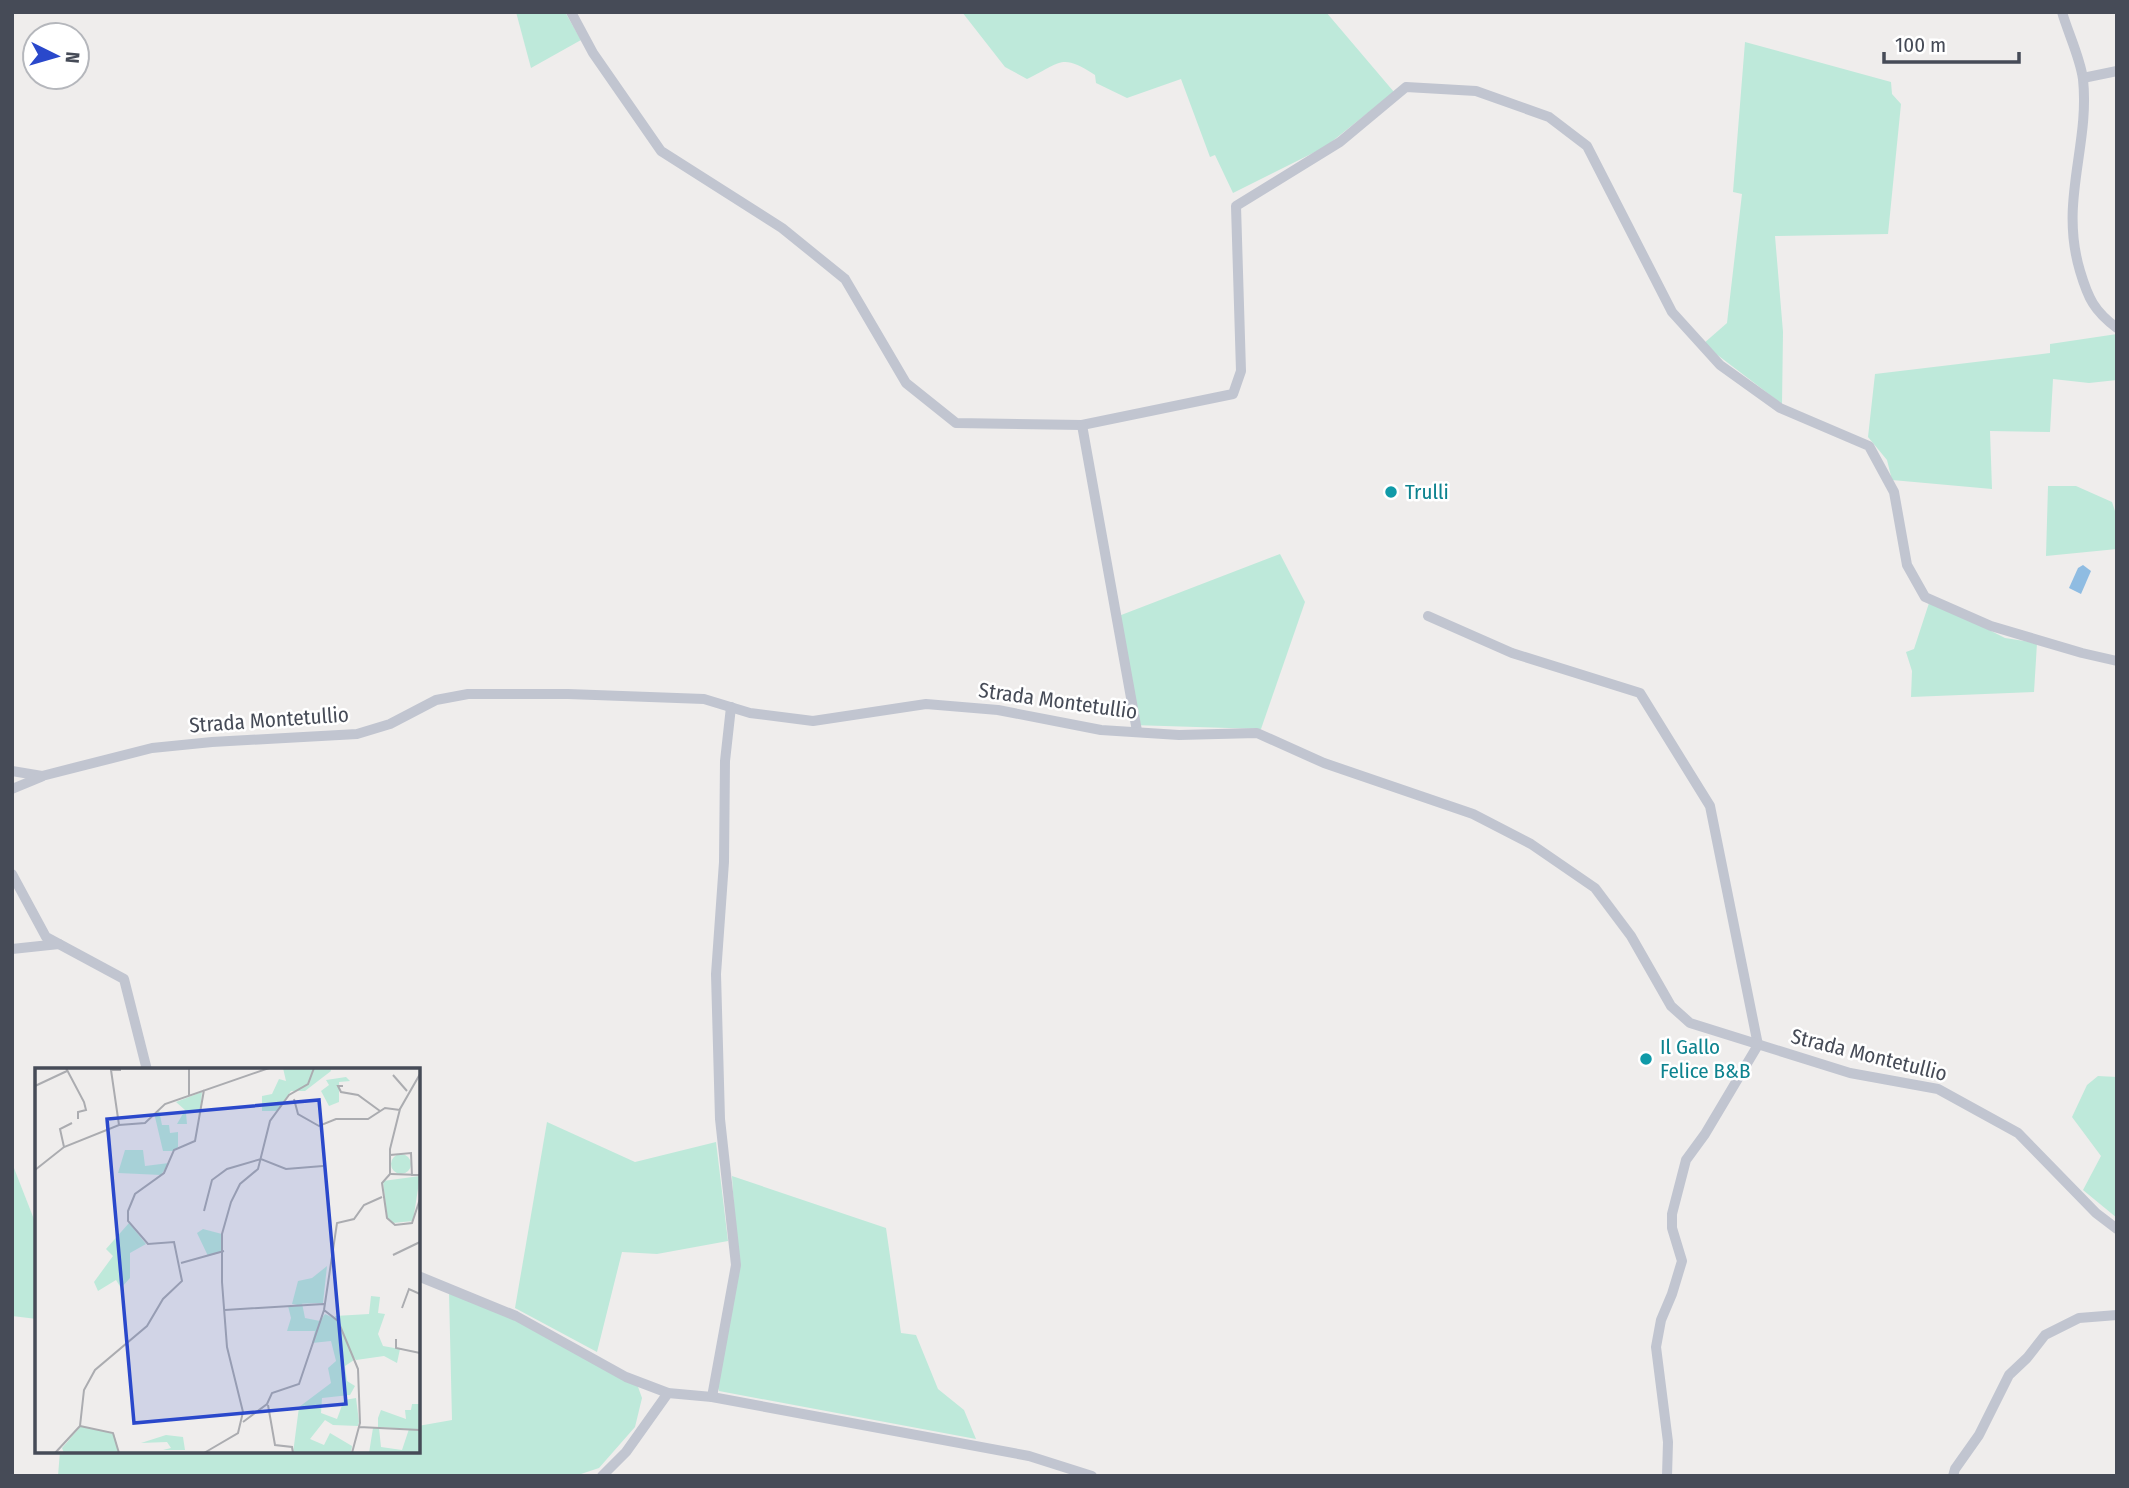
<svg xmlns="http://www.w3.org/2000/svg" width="2129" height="1488" viewBox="0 0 2129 1488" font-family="'Fira Sans Condensed',sans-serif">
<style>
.green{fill:#bee9da}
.water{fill:#8fbce2}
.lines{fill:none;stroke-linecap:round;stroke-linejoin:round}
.minor{stroke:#c1c5d0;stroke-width:10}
.culture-dot{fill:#0f9aa8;stroke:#fff;stroke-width:2.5}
.labels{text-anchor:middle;stroke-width:5;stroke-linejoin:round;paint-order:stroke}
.culture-label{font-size:21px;fill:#0d838f;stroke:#fff;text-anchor:start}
.street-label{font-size:21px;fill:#464b57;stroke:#fff}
.inset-road{fill:none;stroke:#abacb0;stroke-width:2}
.view{fill:#2a48cb;fill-opacity:0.15;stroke:#2a48cb;stroke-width:3.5}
.inset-edge{fill:none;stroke:#464b57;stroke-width:3.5}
</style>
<rect width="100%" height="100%" fill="#efedec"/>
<g class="green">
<path d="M516,12H565L581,40L531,68Z"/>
<path d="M962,12H1326L1394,92L1325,147L1233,193L1215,155L1210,157L1181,79L1127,98L1096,83L1095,75C1061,53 1062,62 1027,79L1005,67Z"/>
<path d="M1745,42L1891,82L1892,94L1901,104L1888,234L1775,236L1783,332L1782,404L1703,344L1727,323L1742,194L1733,192Z"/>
<path d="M2117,334V380L2089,383L2053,379L2050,432L1990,431L1992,489L1892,480L1887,460L1868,437L1875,374L2050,353V344Z"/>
<path d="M2048,486H2076L2112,502L2117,517V549L2046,556Z"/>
<path d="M1280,554L1305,602L1261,729L1132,725L1116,617Z"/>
<path d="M1930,600L2005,638L2037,643L2034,692L1911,697L1912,671L1906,652L1914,649Z"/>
<path d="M2098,1076L2117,1077V1218L2083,1190L2101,1156L2072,1117L2087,1085Z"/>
<path d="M547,1122L635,1162L716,1142L728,1241L657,1254L622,1252L597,1352L515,1308Z"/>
<path d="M12,1163L37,1227V1319L12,1316Z"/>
<path d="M732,1176L886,1228L901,1333L916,1335L938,1389L964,1410L976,1439L719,1391L717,1384L738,1275Z"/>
<path d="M449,1292L551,1331L637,1384L642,1398L635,1427L599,1468L575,1476H58L60,1451H418V1426L452,1420Z"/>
</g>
<path class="water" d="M2083,565L2091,571L2081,594L2069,588L2078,568Z"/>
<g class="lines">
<g class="minor">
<path d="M571,12L593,53L661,151L782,228L845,279L906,383L956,423L1082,425L1233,394L1241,371L1236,206L1340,142L1406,87L1476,91L1549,117L1587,146L1672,312L1720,365L1780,408L1869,446L1894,492L1907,565L1925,597L1991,626L2082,653L2117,661"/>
<path d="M2062,12C2068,33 2080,57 2083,79C2090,146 2059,201 2080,271C2088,298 2094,311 2117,328"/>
<path d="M2083,78L2117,71"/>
<path d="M1082,425L1137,731"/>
<path d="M1428,616L1512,653L1640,693L1710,806L1758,1045L1705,1134L1686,1160L1672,1214V1228L1682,1261L1672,1294L1661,1320L1656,1347L1668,1442L1667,1476"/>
<path d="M12,771L42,776L152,748L212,742L357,734L390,724L436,700L468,694H568L704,699L750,713L813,721L926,704L998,710L1101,730L1179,735L1257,733L1324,763L1473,814L1531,844L1595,888L1631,936L1671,1006L1690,1023L1850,1073L1938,1089L2018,1133L2096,1213L2117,1229"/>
<path d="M12,789L41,777"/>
<path d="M12,874L46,937L124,979L147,1070"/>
<path d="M12,949L59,944"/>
<path d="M418,1276L516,1316L626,1377L668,1393L712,1397L1029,1456L1092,1476"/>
<path d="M712,1397L736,1265L720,1119L716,974L724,862L725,761L731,707"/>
<path d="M602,1476L626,1452L668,1393"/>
<path d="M1953,1476L1955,1469L1979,1435L2009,1375L2027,1358L2045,1335L2079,1318L2117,1315"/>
</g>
</g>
<g class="culture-dot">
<circle cx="1391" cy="492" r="7"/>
<circle cx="1646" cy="1059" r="7"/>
</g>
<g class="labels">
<g class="culture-label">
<text x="1405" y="499">Trulli</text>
<text x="1660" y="1054">Il Gallo<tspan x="1660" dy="24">Felice B&amp;B</tspan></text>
</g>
<g class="street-label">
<text transform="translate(1058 701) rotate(8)" y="7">Strada Montetullio</text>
<text transform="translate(269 720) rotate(-4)" y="7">Strada Montetullio</text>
<text transform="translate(1869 1055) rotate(14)" y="7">Strada Montetullio</text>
</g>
</g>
<g transform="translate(35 1068)">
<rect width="385" height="385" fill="#efedec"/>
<path d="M248,0H295L296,3L270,23H256L242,43H227V28L237,26L244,11L251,13ZM311,9L315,13L304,14V34L294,38L286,23L294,17L291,12ZM167,24L165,44L151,45L152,56H142L150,42L141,34ZM124,42L127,57H134L135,65L143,64V79L138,83H128L120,49ZM90,82H108L110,98L134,95L126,107L83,105ZM356 96a10 10 0 1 1 20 0a10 10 0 1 1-20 0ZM385,108L378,153L358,155L352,149L348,113ZM94,155L111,176L95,185V210L86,220L81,212L63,223L59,214L78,188L71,181ZM168,161L187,166L188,184L173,188L162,165ZM292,198L288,235L257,236L263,213L277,210ZM336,228L345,229L343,245L350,246L343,266L348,278L365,281L362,295L349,288L321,292L313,282L300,248L334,246ZM267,235L270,250L285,253L290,246L301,251L319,292L310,298L312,313L320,318L315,327L287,330L286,345L302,351L309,332L321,330L324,354L323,358L298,357L290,352L275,371L289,377L295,365L317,378L316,385H258L264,339L296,315L293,300L301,293L296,273L277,275L280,263H252L256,250L253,238ZM377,336H384L385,385H334L338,360H344L346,379L367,382L374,361L343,359V350L346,342L371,351L370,342H376ZM46,358L79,366L84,385H29L27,380ZM131,367L148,369L150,382H128L136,380L132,374L106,375Z" fill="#bee9da"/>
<path class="inset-road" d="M31,0L49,34L51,42L43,44V51M154,0V27M385,6L365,41L355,81V106L347,115L352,150L360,157L377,155L385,131M358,7L372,23M0,18L32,3M308,18H303L306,24L323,27L345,43M259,31L263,46L284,58L301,51H333L350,40L365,42M84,57L76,2H86M29,79L25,61L37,55M355,87L376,85L377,108M0,102L29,79L84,57L110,55L130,36L234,0M356,106L385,107M169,143L177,112L192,101L226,91L251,101L288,98M358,187L385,174M146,195L189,183M367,240L374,221L385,226M190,242L289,236M289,242L303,253L323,301L325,355L317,385M361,271V280L385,285M233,337L240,377L257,379L258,385M208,354L232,336L237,325L264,316L289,242L302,155L319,151L329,137L347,129M45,358L78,365L84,385M324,359L385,362M20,385L45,358L49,322L60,302L112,258L128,231L147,213L139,174L113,176L93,153V143L100,126L129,105L139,82L160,73L169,22M169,385L203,365L208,344L192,279L187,214V166L196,134L205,116L223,101L235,53L254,27L273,16L279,0"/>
<path class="view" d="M284,32L311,336L99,355L72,51Z"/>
<rect width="385" height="385" class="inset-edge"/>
</g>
<rect width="2129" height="1488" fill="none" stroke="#464b57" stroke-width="28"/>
<g transform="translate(56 56) rotate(95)"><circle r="33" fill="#ffffff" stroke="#b5b7bc" stroke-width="2"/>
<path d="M0-5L12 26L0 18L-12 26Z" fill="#2a48cb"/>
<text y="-10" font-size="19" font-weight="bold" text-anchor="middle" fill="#464b57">N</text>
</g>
<path d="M1884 52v10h135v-10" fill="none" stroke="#464b57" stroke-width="3.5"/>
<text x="1895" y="52" font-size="21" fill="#464b57" stroke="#ffffff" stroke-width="5" paint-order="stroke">100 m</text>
</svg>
